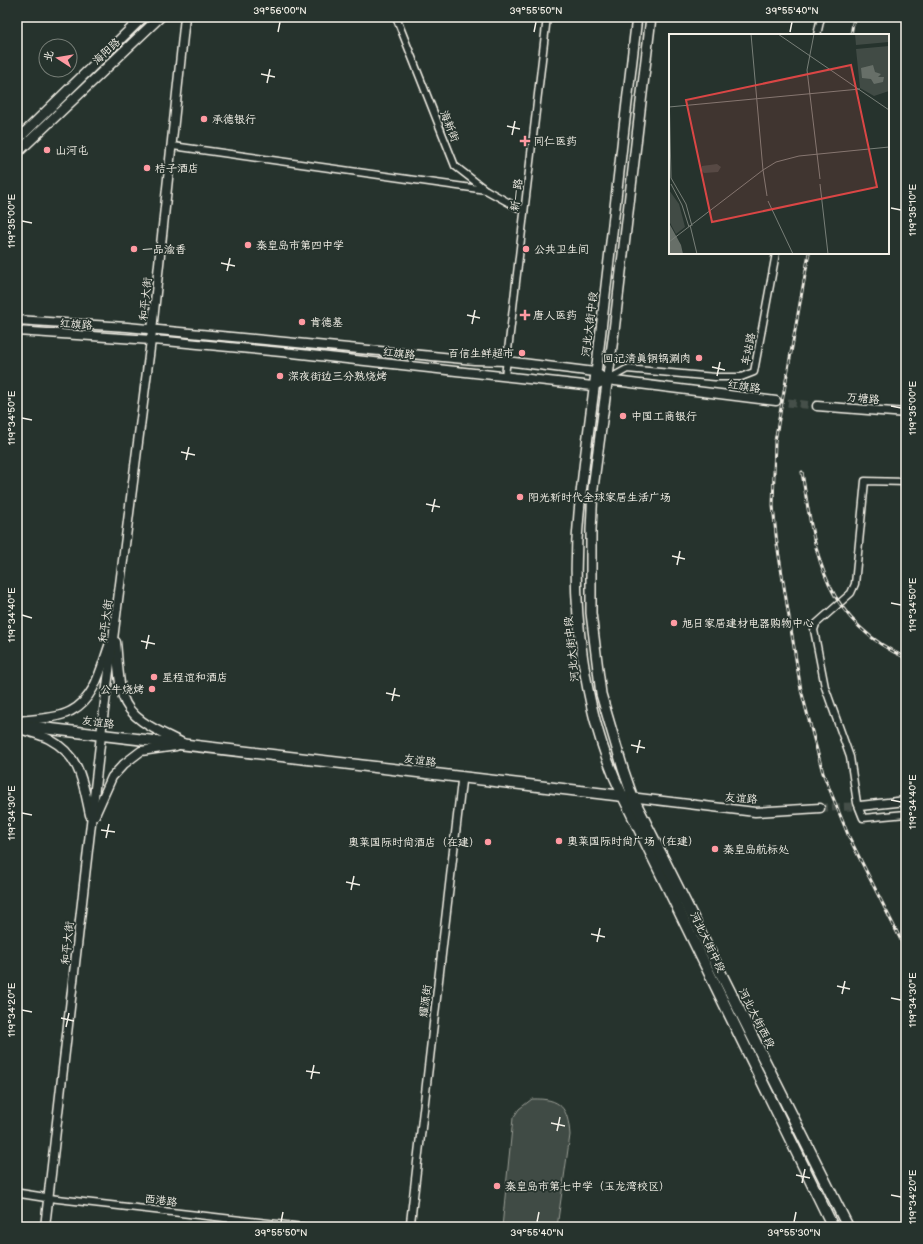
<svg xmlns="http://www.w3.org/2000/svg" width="923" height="1244" viewBox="0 0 923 1244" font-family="'Balsamiq Sans','LXGW WenKai TC',sans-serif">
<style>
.green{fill:#414b45;stroke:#9a9e96}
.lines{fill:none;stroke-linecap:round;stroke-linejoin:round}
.secondary-tunnel{stroke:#455049;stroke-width:8;stroke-dasharray:8 4;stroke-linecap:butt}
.minor-casing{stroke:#f4f1e8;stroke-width:9}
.tertiary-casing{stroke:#f4f1e8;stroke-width:10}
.secondary-casing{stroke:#f4f1e8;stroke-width:11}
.primary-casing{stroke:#f4f1e8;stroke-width:12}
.trunk-casing{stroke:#f4f1e8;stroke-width:13}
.minor{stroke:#26332d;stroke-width:6}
.tertiary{stroke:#26332d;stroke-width:7}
.secondary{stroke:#26332d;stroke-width:8}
.primary{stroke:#26332d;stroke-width:9}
.trunk{stroke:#26332d;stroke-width:10}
.rail-casing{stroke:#f4f1e8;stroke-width:3}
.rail{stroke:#26332d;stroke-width:1.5;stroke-dasharray:4.5;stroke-linecap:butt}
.ticks{fill:none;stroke:#f4f1e8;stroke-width:1.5}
.poi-dot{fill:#ff9aa2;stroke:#26332d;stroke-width:1.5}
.labels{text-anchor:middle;stroke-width:3.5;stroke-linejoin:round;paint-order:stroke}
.street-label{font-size:11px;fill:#f4f1e8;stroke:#26332d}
.poi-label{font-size:11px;fill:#f4f1e8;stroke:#26332d;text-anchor:start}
.inset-road{fill:none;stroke:#787f78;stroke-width:1}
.view{fill:#da4645;fill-opacity:0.15;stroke:#da4645;stroke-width:2}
.inset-edge{fill:none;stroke:#f4f1e8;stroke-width:2}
.neatline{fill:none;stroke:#f4f1e8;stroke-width:1.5}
.ticks-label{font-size:10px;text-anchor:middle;fill:#f4f1e8}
</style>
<rect width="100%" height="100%" fill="#26332d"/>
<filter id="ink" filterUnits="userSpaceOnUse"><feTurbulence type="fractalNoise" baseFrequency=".025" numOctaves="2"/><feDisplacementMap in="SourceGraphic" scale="8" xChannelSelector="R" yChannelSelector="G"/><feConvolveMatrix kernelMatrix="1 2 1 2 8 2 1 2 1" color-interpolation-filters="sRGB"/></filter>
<g filter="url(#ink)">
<path class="green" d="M532,1099C561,1098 568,1108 570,1135L557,1227H502L513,1118L519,1109Z"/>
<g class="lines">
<g class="secondary-tunnel">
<path d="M776,401L817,406"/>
<path d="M820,808L860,806"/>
</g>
<defs>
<g id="minor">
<path d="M396,17L455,166L486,190L524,211"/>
<path d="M817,35L821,17"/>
<path d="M173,146L486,190"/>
<path d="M505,376L547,17"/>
<path d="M607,380L627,369L715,377H741L754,372L776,253"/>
<path d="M906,482L865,481L855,584L851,593L816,624L814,630L825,687L850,757L857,803L863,818L906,814"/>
<path d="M49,1198L303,1227"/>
</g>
<g id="tertiary">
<path d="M17,1193L49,1198"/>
<path d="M410,1227L462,777"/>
</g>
<g id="secondary">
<path d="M17,320L127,327L474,360L506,361L595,372L607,380"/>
<path d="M17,331L166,341L292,353L593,386L607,380L776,401"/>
<path d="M817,406L906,413"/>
<path d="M116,642C118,660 118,681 123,697C131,722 162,732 183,743"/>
<path d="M17,721C34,719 56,719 71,711C95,699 101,668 109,646"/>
<path d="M17,728C27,732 40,734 49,739C81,756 83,783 90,815"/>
<path d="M630,797L755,812L820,808"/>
<path d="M860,806L906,801"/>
<path d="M95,815L112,777L124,764L141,751L176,746"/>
<path d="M45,1227L103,718L151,340L185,17"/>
</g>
<g id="primary">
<path d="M17,140L143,17"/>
<path d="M17,153L160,17"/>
<path d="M623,796C583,716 570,602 579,513C584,461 592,408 598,356C610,243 624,130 637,17"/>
<path d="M633,798L623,769L601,694L591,613V530L593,488L614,331L651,17"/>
</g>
<g id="trunk">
<path d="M17,725L623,796L833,1227"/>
<path d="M633,798L848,1227"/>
</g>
</defs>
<use href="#minor" class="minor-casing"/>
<use href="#tertiary" class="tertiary-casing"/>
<use href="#secondary" class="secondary-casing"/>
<use href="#primary" class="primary-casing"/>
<use href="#trunk" class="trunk-casing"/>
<use href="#minor" class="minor"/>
<use href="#tertiary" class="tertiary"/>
<use href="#secondary" class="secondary"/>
<use href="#primary" class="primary"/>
<use href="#trunk" class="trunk"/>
<defs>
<g id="rail">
<path d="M851,35L854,17"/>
<path d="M809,253L775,441L773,506L777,544L801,690L823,773L849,837L906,950"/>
<path d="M802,472C815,553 822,619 906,658"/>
</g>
</defs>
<use href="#rail" class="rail-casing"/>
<use href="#rail" class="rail"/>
</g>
</g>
<path class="ticks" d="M278,32L280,22M534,32L536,22M790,32L792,22M261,74L275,77M267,83L270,69M507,126L520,129M512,135L515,121M891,208L901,210M22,221L32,223M221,263L235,266M227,271L230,258M467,315L480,318M472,324L475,310M712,367L725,370M717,376L720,362M891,406L901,408M22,418L32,420M181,452L195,455M186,460L189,447M426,504L440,507M432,512L435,499M672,556L685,559M677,565L680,551M891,603L901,605M22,615L32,618M141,641L155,644M146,649L149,635M386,693L400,696M392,701L395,688M631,745L645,748M637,753L640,740M891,800L901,802M22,813L32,815M101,830L115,832M106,838L109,824M346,882L360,885M351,890L354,876M591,934L605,937M597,942L600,928M837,986L850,989M842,994L845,981M891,998L901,1000M22,1010L32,1012M61,1018L74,1021M66,1027L69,1013M306,1071L320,1073M311,1079L314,1065M551,1123L565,1126M557,1131L560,1117M796,1175L810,1178M802,1183L805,1169M891,1195L901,1197M281,1222L283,1212M537,1222L539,1212M794,1222L796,1212"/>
<g class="poi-dot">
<circle cx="204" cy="119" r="4"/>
<path d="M523 135h4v4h4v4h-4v4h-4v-4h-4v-4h4z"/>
<circle cx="47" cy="150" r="4"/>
<circle cx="147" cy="168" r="4"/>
<circle cx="248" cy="245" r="4"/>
<circle cx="134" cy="249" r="4"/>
<circle cx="526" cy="249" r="4"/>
<path d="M523 309h4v4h4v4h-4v4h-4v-4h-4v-4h4z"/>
<circle cx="302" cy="322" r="4"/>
<circle cx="522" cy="353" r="4"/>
<circle cx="699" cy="358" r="4"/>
<circle cx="280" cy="376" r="4"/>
<circle cx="623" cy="416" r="4"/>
<circle cx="520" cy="497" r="4"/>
<circle cx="674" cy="623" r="4"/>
<circle cx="154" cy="677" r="4"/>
<circle cx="152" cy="689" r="4"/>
<circle cx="559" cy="841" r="4"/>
<circle cx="488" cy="842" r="4"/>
<circle cx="715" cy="849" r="4"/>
<circle cx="497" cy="1186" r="4"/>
</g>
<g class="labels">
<g class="street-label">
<text transform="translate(106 51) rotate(-43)" y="4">海阳路</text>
<text transform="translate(450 126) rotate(68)" y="4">海新街</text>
<text transform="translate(516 195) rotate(-83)" y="4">新一路</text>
<text transform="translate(145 299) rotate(-84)" y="4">和平大街</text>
<text transform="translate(76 324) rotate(4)" y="4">红旗路</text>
<text transform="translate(589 324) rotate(-83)" y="4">河北大街中段</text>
<text transform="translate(748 349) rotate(-79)" y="4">车站路</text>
<text transform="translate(399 353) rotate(6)" y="4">红旗路</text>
<text transform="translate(744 386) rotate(8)" y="4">红旗路</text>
<text transform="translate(863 398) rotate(5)" y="4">万塘路</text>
<text transform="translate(105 621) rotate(-82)" y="4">和平大街</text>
<text transform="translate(571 649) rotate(-96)" y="4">河北大街中段</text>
<text transform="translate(98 722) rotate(7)" y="4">友谊路</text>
<text transform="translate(420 760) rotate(7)" y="4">友谊路</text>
<text transform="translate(741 798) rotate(4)" y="4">友谊路</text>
<text transform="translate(708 942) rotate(64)" y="4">河北大街中段</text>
<text transform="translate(67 943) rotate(-84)" y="4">和平大街</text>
<text transform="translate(425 1001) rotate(-83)" y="4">耀源街</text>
<text transform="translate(757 1018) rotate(63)" y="4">河北大街西段</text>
<text transform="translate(161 1200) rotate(7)" y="4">西港路</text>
</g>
<g class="poi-label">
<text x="212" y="123">承德银行</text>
<text x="533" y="145">同仁医药</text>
<text x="55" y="154">山河屯</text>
<text x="155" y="172">桔子酒店</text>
<text x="256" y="249">秦皇岛市第四中学</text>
<text x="142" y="253">一品渝香</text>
<text x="534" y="253">公共卫生间</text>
<text x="533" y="319">唐人医药</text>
<text x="310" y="326">肯德基</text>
<text x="514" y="357" text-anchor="end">百信生鲜超市</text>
<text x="691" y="362" text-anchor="end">回记清真铜锅涮肉</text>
<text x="288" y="380">深夜街边三分熟烧烤</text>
<text x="631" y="420">中国工商银行</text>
<text x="528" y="501">阳光新时代全球家居生活广场</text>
<text x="682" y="627">旭日家居建材电器购物中心</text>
<text x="162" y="681">星程谊和酒店</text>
<text x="144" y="693" text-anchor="end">公牛烧烤</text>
<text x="567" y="845">奥莱国际时尚广场（在建）</text>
<text x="480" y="846" text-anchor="end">奥莱国际时尚酒店（在建）</text>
<text x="723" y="853">秦皇岛航标处</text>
<text x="505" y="1190">秦皇岛市第七中学（玉龙湾校区）</text>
</g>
</g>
<g transform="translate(669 34)">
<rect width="220" height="220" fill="#26332d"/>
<path d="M186,0H220V8L187,11ZM220,12V57L205,62L191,54L187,15ZM48,130L52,133L49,138L35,139L32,136L33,132ZM0,156L10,170L16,193L7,200L0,187Z" fill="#414b45"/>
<path d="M204,31L206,38L212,40L209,43H215L214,48L205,50L202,45L193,44L192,34ZM0,189L12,211L14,220H0Z" fill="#676f68"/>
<path class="inset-road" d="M109,0L220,76M145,0L138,36L151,145M0,55L2,144L17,170L23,192M0,73L191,55M2,150L13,171L20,193M151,150L159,220M98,162L94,136L107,128L130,122L220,113M99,167L124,220M21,191L28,220M0,208L94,136L82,0"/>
<path class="view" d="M182,31L208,153L43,188L17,66Z"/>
<rect width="220" height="220" class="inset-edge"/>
</g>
<rect width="923" height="1244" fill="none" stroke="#26332d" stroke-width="44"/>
<g transform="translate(58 58) rotate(282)"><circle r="19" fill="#26332d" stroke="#787f78"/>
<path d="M0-3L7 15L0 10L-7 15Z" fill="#ff9aa2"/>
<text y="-6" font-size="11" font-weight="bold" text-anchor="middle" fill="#f4f1e8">北</text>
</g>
<rect x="22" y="22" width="879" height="1200" class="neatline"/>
<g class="ticks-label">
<text x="280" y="14">39°56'00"N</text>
<text x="536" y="14">39°55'50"N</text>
<text x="792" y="14">39°55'40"N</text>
<text transform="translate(912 210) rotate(-90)" y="4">119°35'10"E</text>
<text transform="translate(11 221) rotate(-90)" y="4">119°35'00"E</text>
<text transform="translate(912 408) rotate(-90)" y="4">119°35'00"E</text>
<text transform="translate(11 418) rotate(-90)" y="4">119°34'50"E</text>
<text transform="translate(912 605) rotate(-90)" y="4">119°34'50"E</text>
<text transform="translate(11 615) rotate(-90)" y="4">119°34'40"E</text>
<text transform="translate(912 802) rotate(-90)" y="4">119°34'40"E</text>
<text transform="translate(11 813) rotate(-90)" y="4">119°34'30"E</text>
<text transform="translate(912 1000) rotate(-90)" y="4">119°34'30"E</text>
<text transform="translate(11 1010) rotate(-90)" y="4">119°34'20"E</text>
<text transform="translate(912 1197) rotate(-90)" y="4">119°34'20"E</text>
<text x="281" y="1236">39°55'50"N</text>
<text x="537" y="1236">39°55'40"N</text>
<text x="794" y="1236">39°55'30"N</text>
</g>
</svg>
